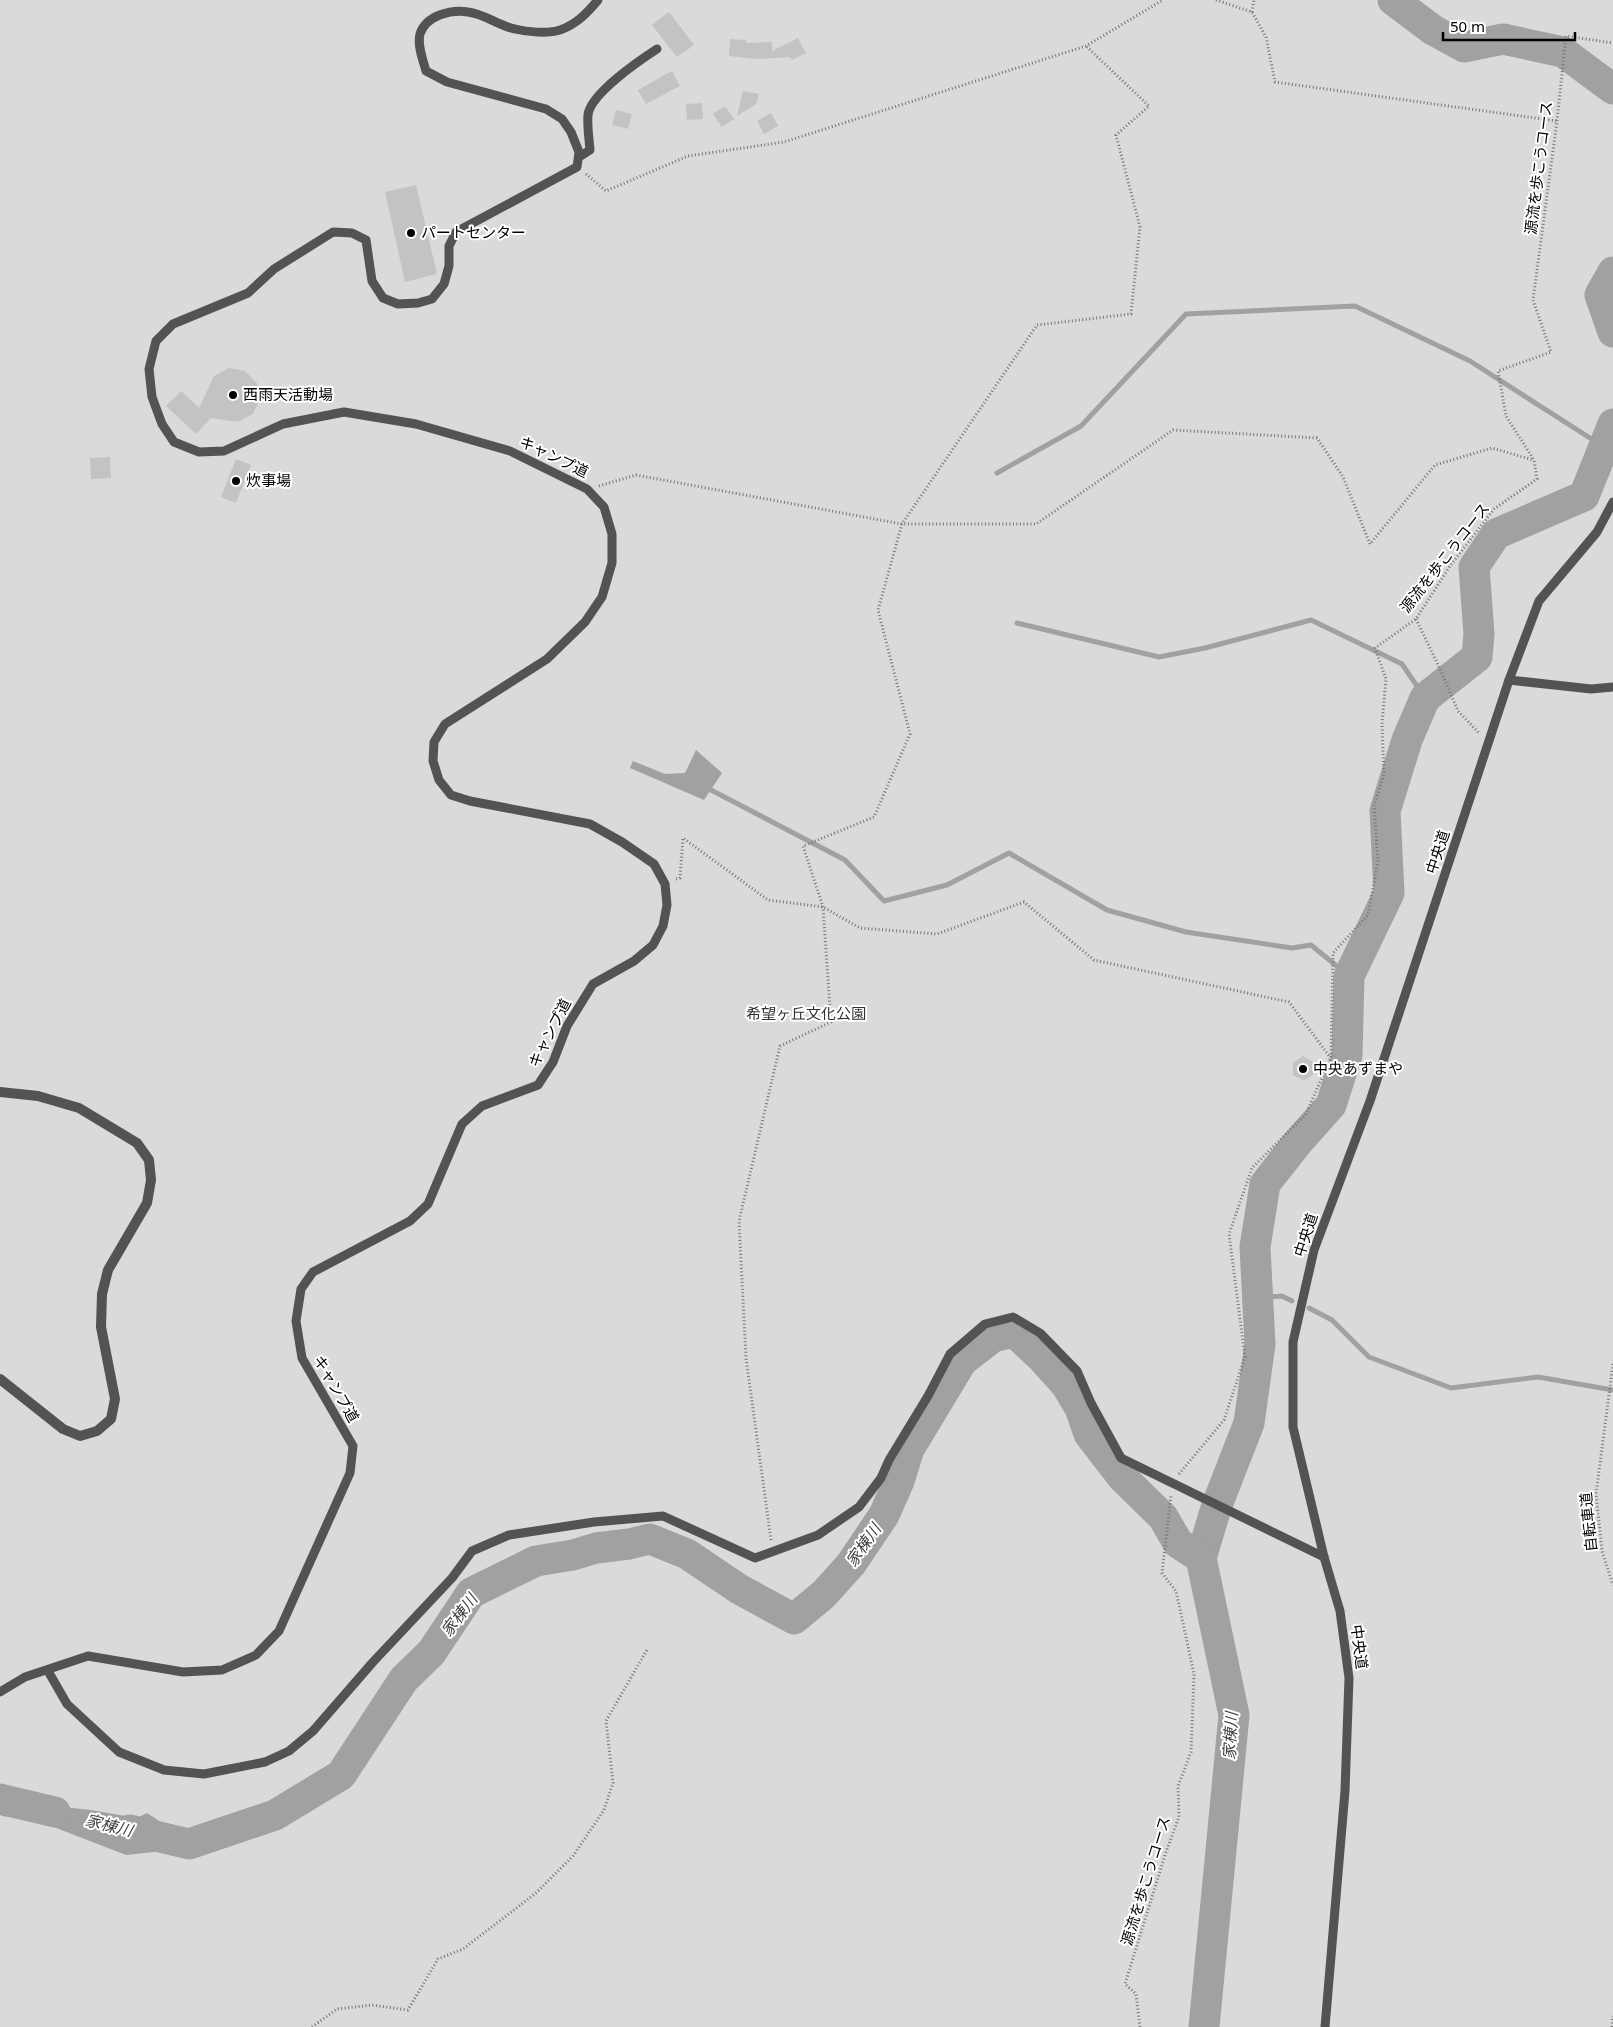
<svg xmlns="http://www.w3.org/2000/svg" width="1613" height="2027" viewBox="0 0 1613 2027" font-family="'Noto Sans','Noto Sans JP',sans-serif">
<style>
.green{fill:#dadada}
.water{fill:#a1a1a1}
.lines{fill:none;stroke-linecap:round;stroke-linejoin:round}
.stream{stroke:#a1a1a1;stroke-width:5}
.river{stroke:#a1a1a1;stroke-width:31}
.building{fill:#c3c3c3}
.path{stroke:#757575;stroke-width:3;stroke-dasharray:1 2.5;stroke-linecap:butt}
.service{stroke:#535353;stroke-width:9}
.minor{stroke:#535353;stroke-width:10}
.poi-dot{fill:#000;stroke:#fff;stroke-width:2}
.labels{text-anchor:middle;stroke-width:4;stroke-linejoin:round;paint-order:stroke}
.street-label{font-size:15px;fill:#000;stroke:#fff}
.poi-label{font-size:15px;fill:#000;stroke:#fff;text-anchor:start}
.park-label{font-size:15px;fill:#313131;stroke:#fff}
.water-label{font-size:16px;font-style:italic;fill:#424242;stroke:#fff}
</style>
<rect width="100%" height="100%" fill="#fff"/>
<rect class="green" x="0" y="0" width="1613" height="2027"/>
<g class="water">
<path d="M696,750L722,773L704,800L630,768L633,761L665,774L685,773Z"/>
<path d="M0,1800L91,1810L137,1818L147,1813L173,1830L171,1850L126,1855L33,1819L2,1816L0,1814Z"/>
</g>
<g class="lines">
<g class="stream">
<path d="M997,473L1081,426L1186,314L1355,306L1470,361L1604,447"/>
<path d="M1017,623L1159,657L1205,648L1311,620L1402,664L1425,698"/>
<path d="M711,790L845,860L884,901L947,885L1009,853L1107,910L1186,932L1292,948L1311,945L1349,976"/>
<path d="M1258,1298L1282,1296L1292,1301"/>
<path d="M1309,1308L1332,1320L1369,1357L1451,1388L1538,1377L1613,1390"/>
</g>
<g class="river">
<path d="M1393,0L1433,30L1464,47L1503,39L1563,52L1613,89"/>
<path d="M1613,272L1600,295L1613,332"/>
<path d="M1201,1558L1217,1505L1249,1423L1260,1344L1255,1247L1265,1184L1298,1142L1331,1105L1347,1055L1349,976L1389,893L1385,811L1407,740L1425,698L1477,657L1479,634L1474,567L1496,534L1584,496L1613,424"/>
<path d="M0,1799L55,1812"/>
<path d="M130,1830L189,1844L275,1815L341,1775L404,1679L431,1653L471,1593L536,1561L573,1555L596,1548L629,1544L650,1539L687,1554L739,1589L794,1619L824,1594L851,1564L884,1515L899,1481L909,1449L962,1361L993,1337L1014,1332L1042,1358L1067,1386L1080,1408L1089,1434L1123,1478L1163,1517L1178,1543L1201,1558L1234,1715L1204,2027"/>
</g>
</g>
<g class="building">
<path d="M669,12L694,45L677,57L652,25Z"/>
<path d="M798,38L806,53L792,60L790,57L756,59L729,56L730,39L746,40V43L772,42V51Z"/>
<path d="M672,71L680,86L646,104L638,90Z"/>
<path d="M743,91L759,94L756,104L737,116Z"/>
<path d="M702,103L703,119L687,120L686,104Z"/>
<path d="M725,106L734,119L722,127L713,114Z"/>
<path d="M616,110L632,114L628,129L612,125Z"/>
<path d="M771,113L778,126L764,134L757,121Z"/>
<path d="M416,185L437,274L405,282L385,192Z"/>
<path d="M229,368L245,371L257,383L260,399L253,414L238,422L211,418L196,434L166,406L181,391L199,408L214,376Z"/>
<path d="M110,457L111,478L91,479L90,458Z"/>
<path d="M236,459L251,465L236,503L221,497Z"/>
<path d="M1303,1056L1313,1062L1314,1074L1304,1081L1293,1075V1063Z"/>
</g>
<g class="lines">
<g class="path">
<path d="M1216,0L1252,12L1266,37L1275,82L1557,121"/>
<path d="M1252,12L1254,0"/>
<path d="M586,174L606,191L688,156L784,142L1086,46L1163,0"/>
<path d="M599,486L636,475L902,524H1036L1173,430L1317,438L1343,477L1370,544L1435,465L1492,448L1533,460"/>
<path d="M1416,619L1440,669L1458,711L1479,733"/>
<path d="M676,879L680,878L683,838L768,900L823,907L860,928L937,934L1024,902L1094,960L1289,1002L1330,1057"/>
<path d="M1613,1364L1596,1494L1602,1551L1613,1585"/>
<path d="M1179,1474L1224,1420L1245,1357L1229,1234L1252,1168L1306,1114L1331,1057L1333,953L1368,915L1378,861L1374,806L1384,774L1382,724L1386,679L1375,648L1416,619L1450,566L1494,509L1537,479L1534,460L1506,416L1498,371L1551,352L1533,300L1557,121L1566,36L1613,43"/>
<path d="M771,1540L746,1358L739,1221L780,1046L831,1022L823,907L803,846L874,817L910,734L878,610L902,524L1037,325L1131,314L1140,227L1116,135L1149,106L1086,46"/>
<path d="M312,2027L337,2009L372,2005L408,2010L438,1959L463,1949L536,1893L573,1856L604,1810L613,1783L606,1721L648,1648"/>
<path d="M1140,2027L1136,1994L1125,1984L1166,1852L1179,1817L1178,1786L1191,1752L1194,1674L1176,1591L1162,1573L1171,1496"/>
<path d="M1612,2027L1613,2016"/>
</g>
<g class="service">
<path d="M579,157L590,150C589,138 587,126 588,115C590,94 640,60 657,49"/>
<path d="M1509,680L1591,689L1613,687"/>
<path d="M48,1671L67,1704L119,1752L164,1770L204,1774L265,1762L289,1751L313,1731L373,1662L452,1578L472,1551L509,1535L594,1522L663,1516L755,1558L818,1535L859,1507L881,1478L889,1460L928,1396L950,1354L985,1324L1013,1317L1040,1333L1077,1371L1091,1403L1121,1458L1324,1557"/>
<path d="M0,1692L25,1677L88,1656L183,1672L222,1670L256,1655L279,1631L350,1473L353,1446L302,1358L296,1321L301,1289L313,1272L410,1221L428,1204L462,1124L482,1106L538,1085L553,1062L567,1026L593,984L634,961L653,945L663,926L667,905L665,884L654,864L622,842L590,824L470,801L451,795L439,780L433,761L434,742L445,724L547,659L585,622L602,597L612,563V534L604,507L587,489L510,451L416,424L344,412L283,424L224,451L199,452L174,442L162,424L152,397L149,369L156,341L173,324L248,293L274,269L333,232L352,233L366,240L372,281L383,298L398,304L418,303L432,299L444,284L449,266V246L456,232L577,167L579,152L571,132L562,119L546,109L447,82L426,71C423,60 417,45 420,34C426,15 452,9 468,12C485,14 499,26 515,29C527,32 548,34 560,30C577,24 587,13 598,0"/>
<path d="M1325,2027L1345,1791L1349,1678L1340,1611L1324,1557L1293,1427V1342L1314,1250L1370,1101L1509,680L1539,601L1597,532L1613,502"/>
</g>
<path class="minor" d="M0,1092L38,1096L79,1108L137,1143L149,1160L151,1180L147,1203L108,1270L102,1294L101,1327L115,1399L111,1419L97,1431L80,1436L63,1429L0,1379"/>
</g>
<g class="poi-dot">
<circle cx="411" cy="233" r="5"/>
<circle cx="233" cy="395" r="5"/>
<circle cx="236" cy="481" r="5"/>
<circle cx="1303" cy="1069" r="5"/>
</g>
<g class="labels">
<g class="street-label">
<text transform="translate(1539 168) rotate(-83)" y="5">源流を歩こうコース</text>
<text transform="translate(554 457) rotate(26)" y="5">キャンプ道</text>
<text transform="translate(1445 558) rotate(-52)" y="5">源流を歩こうコース</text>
<text transform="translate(1438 852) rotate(-72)" y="5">中央道</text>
<text transform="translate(550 1033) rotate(-63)" y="5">キャンプ道</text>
<text transform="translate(1306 1235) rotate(-72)" y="5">中央道</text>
<text transform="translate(336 1389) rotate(60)" y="5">キャンプ道</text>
<text transform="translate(1589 1522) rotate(-96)" y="5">自転車道</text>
<text transform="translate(1359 1647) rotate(83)" y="5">中央道</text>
<text transform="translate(1146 1881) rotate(-73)" y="5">源流を歩こうコース</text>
</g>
<g class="poi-label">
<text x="421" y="238">パートセンター</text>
<text x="243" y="400">西雨天活動場</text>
<text x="246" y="486">炊事場</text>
<text x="1313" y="1074">中央あずまや</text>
</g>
<g class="park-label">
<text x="806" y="1019">希望ヶ丘文化公園</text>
</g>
<g class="water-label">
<text transform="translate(863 1545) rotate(-55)" y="6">家棟川</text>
<text transform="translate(459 1615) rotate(-53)" y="6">家棟川</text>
<text transform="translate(1230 1736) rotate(-87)" y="6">家棟川</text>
<text transform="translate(109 1825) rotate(14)" y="6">家棟川</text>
</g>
</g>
<path d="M1443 32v8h132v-8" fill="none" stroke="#000000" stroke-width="2.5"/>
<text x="1450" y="32" font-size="15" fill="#000000" stroke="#ffffff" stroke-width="4" paint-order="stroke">50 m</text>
</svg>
